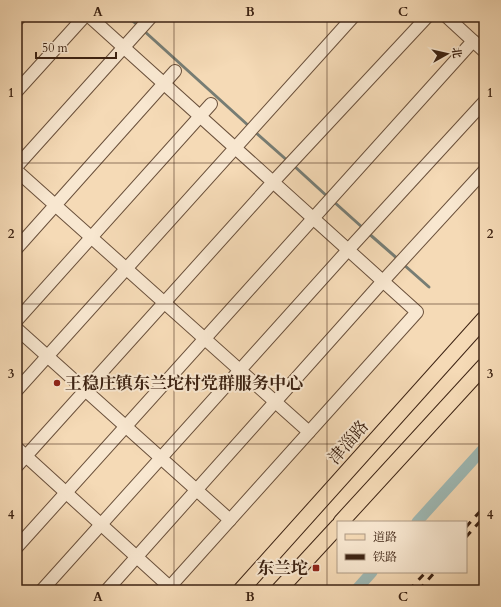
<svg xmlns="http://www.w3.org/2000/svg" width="501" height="607" viewBox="0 0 501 607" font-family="Cardo,'Noto Serif SC',serif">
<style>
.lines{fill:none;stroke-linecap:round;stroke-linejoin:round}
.stream{stroke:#777d74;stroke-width:3}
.canal{stroke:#9eb9b5;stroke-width:11}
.minor-casing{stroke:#6b513c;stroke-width:14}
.major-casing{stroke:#3d2313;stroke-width:17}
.minor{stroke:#f8e7d0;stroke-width:12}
.major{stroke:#f5dab6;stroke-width:15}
.rail{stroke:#3d2313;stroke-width:3;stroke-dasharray:7 7;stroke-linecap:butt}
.grid{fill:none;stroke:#3d2313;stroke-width:1;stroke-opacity:0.55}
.poi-dot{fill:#8f2418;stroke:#f8e7d0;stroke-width:1.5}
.labels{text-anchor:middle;stroke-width:4;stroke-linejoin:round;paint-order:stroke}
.poi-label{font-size:17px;font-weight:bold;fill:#3d2313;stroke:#f8e7d0;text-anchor:start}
.street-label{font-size:17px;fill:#3d2313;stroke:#f8e7d0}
.neatline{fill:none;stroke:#3d2313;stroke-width:1.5}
.grid-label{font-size:13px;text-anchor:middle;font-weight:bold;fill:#3d2313}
</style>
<rect width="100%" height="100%" fill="#f5dab6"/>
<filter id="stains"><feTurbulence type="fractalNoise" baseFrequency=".005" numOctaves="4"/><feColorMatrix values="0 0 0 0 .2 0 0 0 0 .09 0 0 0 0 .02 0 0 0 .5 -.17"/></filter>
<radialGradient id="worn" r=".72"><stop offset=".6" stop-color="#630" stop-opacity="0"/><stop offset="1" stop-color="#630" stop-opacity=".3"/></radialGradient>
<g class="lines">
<g class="stream">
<path d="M128,17L139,26"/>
<path d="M143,30L250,127"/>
<path d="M254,131L289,162"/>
<path d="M293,165L329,198"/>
<path d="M333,201L363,228"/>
<path d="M367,232L399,260"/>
<path d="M403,264L429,287"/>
</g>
<g class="canal">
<path d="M417,522L484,448"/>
<path d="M356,590L372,572"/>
</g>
<defs>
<g id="minor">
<path d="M90,17L417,312L167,590"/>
<path d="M447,17L484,51"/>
<path d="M17,20L20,17"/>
<path d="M17,91L84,17"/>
<path d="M17,166L151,17"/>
<path d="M17,171L309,432"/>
<path d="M17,248L175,71"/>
<path d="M17,320L211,104"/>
<path d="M17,329L230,520"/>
<path d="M17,390L353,17"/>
<path d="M17,448L173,590"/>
<path d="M17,466L273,182L427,17"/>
<path d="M17,547L473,41"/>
<path d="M42,590L348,250L484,102"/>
<path d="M107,590L383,281L484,171"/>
</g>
<g id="major">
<path d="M341,522L484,366"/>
<path d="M241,590L484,319"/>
<path d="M279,590L338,526"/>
</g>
</defs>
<use href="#minor" class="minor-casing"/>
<use href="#major" class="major-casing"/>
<use href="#minor" class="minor"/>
<use href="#major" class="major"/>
<g class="rail">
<path d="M466,527L484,507"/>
<path d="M466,537L484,517"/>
<path d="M409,590L426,572"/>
<path d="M419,590L435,572"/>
</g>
</g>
<path class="grid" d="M174,17V590M327,17V590M17,163H484M17,304H484M17,444H484"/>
<g class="poi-dot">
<circle cx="57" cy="383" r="4"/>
<rect x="312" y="564" width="8" height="8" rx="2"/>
</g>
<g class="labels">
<g class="poi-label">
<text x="65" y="389">王稳庄镇东兰坨村党群服务中心</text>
<text x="308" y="574" text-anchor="end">东兰坨</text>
</g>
<g class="street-label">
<text transform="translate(348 442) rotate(-49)" y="6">津淄路</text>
</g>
</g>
<rect width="501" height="607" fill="none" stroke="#f5dab6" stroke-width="44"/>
<rect x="337" y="521" width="130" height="52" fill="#f8e7d0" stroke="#ad9984"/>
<rect x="345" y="534" width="20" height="6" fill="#f5dab6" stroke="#ad9984"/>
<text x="373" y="541" font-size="12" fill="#3d2313">道路</text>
<rect x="345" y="554" width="20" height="6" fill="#3d2313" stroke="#ad9984"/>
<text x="373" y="561" font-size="12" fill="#3d2313">铁路</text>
<g transform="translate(447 54) rotate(82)" stroke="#f8e7d0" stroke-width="3" paint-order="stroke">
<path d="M0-3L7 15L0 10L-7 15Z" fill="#3d2313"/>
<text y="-6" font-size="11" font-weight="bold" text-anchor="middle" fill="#3d2313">北</text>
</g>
<path d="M36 52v6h80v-6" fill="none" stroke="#3d2313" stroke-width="2"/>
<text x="42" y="52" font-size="12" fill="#3d2313" stroke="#f8e7d0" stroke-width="3" paint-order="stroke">50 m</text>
<rect x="22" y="22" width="457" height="563" class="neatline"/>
<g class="grid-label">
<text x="98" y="16">A</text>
<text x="250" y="16">B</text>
<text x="403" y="16">C</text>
<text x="11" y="97">1</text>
<text x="490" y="97">1</text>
<text x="11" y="238">2</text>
<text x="490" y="238">2</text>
<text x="11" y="378">3</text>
<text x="490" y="378">3</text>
<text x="11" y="519">4</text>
<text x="490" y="519">4</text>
<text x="98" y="601">A</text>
<text x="250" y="601">B</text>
<text x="403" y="601">C</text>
</g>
<rect width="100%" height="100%" filter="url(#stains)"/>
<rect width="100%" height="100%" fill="url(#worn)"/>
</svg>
